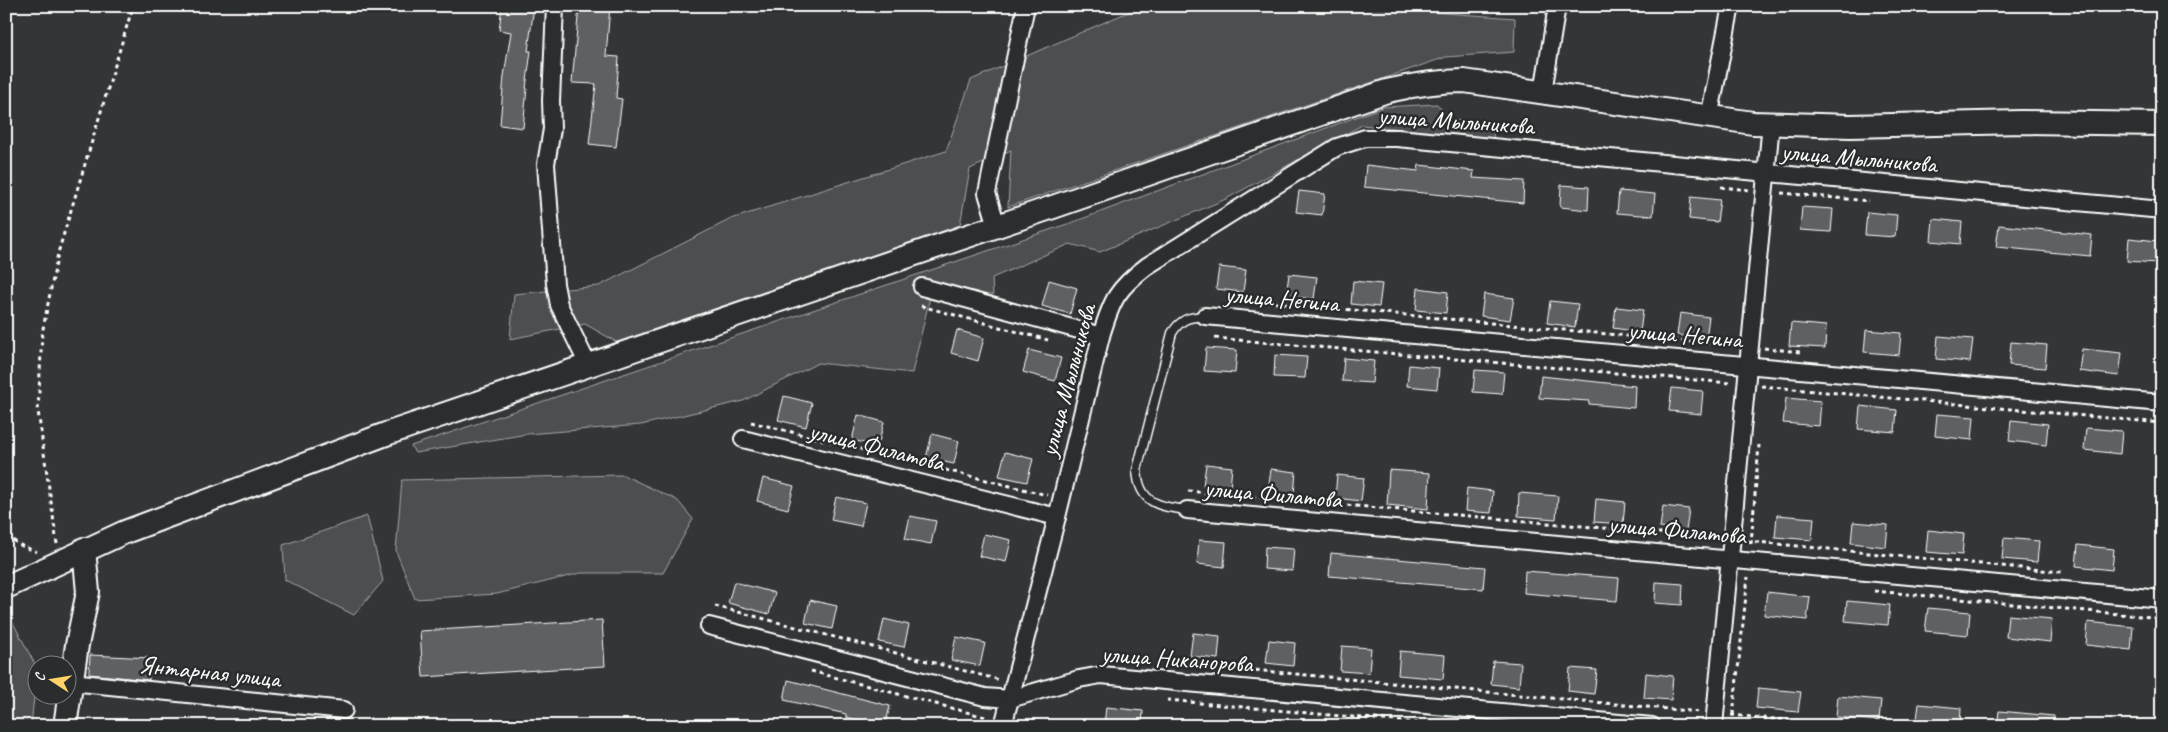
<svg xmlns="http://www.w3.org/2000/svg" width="2168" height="732" viewBox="0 0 2168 732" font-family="Caveat,sans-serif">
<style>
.green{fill:#4c4f50;stroke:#a6a7a8}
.building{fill:#5f6162;stroke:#fff}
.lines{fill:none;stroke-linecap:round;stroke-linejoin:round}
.lane-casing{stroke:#fff;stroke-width:11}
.street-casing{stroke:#fff;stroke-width:20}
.secondary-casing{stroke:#fff;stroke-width:26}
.path{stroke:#fff;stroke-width:3;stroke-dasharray:4 4;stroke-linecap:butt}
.lane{stroke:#2a2d2e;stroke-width:8}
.street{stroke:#2a2d2e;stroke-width:16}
.secondary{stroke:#2a2d2e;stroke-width:22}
.labels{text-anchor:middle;stroke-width:5;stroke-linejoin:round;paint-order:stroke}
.street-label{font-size:25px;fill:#fff;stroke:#2a2d2e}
</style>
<rect width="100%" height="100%" fill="#333536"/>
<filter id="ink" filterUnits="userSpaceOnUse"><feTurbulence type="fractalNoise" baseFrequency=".02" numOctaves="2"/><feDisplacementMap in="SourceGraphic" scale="10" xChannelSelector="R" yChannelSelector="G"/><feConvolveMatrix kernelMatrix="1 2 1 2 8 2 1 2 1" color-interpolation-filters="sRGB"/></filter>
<g filter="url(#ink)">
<g class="green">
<path d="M1142,6H1347L1515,18L1514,52L1446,57L1008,207L1011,150L970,169L960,225L620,344L585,324L510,339L514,294L599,286L731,219L946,151L971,80Z"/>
<path d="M1437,104L1451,120L1491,123L1494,138L1362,125L1226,199L1100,252L1070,244L992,278L993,295L930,297L912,373L818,363L743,401L641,425L527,434L415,453L411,446L1079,220L1383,107Z"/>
<path d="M623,475L677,500L693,519L663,573H581L497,594L415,599L396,551L402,480Z"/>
<path d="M367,516L383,581L354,615L285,580L283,545Z"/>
<path d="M9,615L37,668L31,726H6V617Z"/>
</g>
<g class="building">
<path d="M502,6H534L528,51H531L526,88H527L523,128L500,125L504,76L511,32L499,30Z"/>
<path d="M579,6H610L606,56L619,57L616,98L622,99L616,147L589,144L596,84L572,83Z"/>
<path d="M1366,165L1418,171L1419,165L1474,171L1473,178L1524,181L1523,203L1364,187Z"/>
<path d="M1561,185L1589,187L1588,210L1560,207Z"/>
<path d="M1299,191L1325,194L1322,215L1296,212Z"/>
<path d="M1619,191L1655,194L1653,216L1617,213Z"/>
<path d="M1691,197L1720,200L1717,222L1689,219Z"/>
<path d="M1802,207L1833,209L1831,232L1800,230Z"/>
<path d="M1867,212L1897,215L1895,237L1865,235Z"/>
<path d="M1933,219L1962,222L1960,244L1931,241Z"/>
<path d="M1999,225L2092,235L2090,256L1996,247Z"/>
<path d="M2129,238L2158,241L2157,263L2127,261Z"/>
<path d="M1219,267L1246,270L1243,292L1216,289Z"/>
<path d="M1289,274L1317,277L1314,299L1286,296Z"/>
<path d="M1049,280L1077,288L1070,314L1042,306Z"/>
<path d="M1353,281L1382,284L1379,307L1351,304Z"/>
<path d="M1418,288L1448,292L1446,313L1416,310Z"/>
<path d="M1484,294L1514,298L1510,320L1481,316Z"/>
<path d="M1550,301L1578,304L1575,327L1547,323Z"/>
<path d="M1616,307L1643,310L1640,332L1613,328Z"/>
<path d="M1680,313L1709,317L1706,339L1677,335Z"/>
<path d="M1791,323L1826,326L1825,348L1789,346Z"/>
<path d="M957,330L984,338L978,361L951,353Z"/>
<path d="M1866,330L1901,333L1899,355L1864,352Z"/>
<path d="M1938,336L1973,339L1970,362L1936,359Z"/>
<path d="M2011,342L2047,345L2045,368L2009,365Z"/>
<path d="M1206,348L1237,350L1235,373L1204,371Z"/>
<path d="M2082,349L2122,353L2119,376L2079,371Z"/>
<path d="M1029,350L1061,358L1055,381L1023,372Z"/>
<path d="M1275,355L1307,357L1305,378L1274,377Z"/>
<path d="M1344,358L1374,361L1372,383L1342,381Z"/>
<path d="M1409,365L1439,368L1437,389L1407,386Z"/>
<path d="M1475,370L1504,372L1502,394L1473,392Z"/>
<path d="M1541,376L1635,386L1634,408L1589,404V401L1539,398Z"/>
<path d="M1672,388L1703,391L1701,414L1669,411Z"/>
<path d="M784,396L812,403L806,427L778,420Z"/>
<path d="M1786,398L1821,401L1819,426L1783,423Z"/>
<path d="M1860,406L1897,410L1895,432L1858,429Z"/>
<path d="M1937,414L1974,417L1972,440L1935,436Z"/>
<path d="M858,415L884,422L878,446L852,440Z"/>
<path d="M2011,420L2048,424L2046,445L2009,441Z"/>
<path d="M2086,428L2122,431L2120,454L2084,450Z"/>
<path d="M932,434L959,441L954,464L926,458Z"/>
<path d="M1005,452L1033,459L1027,482L999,476Z"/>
<path d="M1206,464L1232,467L1230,488L1203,486Z"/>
<path d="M1271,469L1296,472L1294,494L1268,492Z"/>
<path d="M1389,470L1430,473L1428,509L1387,505Z"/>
<path d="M1337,475L1364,478L1361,501L1335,498Z"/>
<path d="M763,478L794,486L788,509L757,501Z"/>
<path d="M1467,488L1493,491L1491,513L1465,511Z"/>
<path d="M1519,493L1558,496L1556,519L1518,516Z"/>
<path d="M836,497L866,503L861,526L831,520Z"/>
<path d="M1596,499L1625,502L1623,524L1594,522Z"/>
<path d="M1663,506L1689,509L1686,531L1660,528Z"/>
<path d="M1777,515L1814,518L1812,540L1775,537Z"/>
<path d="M910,516L936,521L931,544L905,539Z"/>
<path d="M1853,522L1888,525L1886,547L1851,543Z"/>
<path d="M1928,530L1964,534L1962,555L1926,552Z"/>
<path d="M984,534L1011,540L1006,562L979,556Z"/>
<path d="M2004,538L2039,541L2037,562L2002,559Z"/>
<path d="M1199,540L1226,542L1224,567L1197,564Z"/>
<path d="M2078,545L2114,549L2112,570L2076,566Z"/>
<path d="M1265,547L1294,549L1292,571L1264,569Z"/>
<path d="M1331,553L1485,567L1483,589L1329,576Z"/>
<path d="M1525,571L1619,578L1617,601L1524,593Z"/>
<path d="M734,582L775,593L769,614L728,603Z"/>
<path d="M1656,582L1683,584L1682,605L1655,603Z"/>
<path d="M1767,592L1810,597L1807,620L1764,615Z"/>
<path d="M810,600L837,606L832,629L805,623Z"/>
<path d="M1847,601L1890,605L1888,625L1845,621Z"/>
<path d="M1928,608L1970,612L1968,635L1925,631Z"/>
<path d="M2008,615L2052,619L2050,642L2006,637Z"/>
<path d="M884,619L909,625L904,647L879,642Z"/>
<path d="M602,620L605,666L423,677L420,631Z"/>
<path d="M2088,622L2133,627L2131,650L2086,645Z"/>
<path d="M1193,633L1220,636L1218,659L1190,656Z"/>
<path d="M956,637L985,643L980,666L951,660Z"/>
<path d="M1269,640L1295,643L1293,666L1266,663Z"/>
<path d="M1342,646L1371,648L1369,673L1340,671Z"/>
<path d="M1400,651L1445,655L1443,679L1398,675Z"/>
<path d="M90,655L150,658L149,680L89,674Z"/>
<path d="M1493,661L1521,663L1519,687L1491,684Z"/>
<path d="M1570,668L1597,670L1594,694L1568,691Z"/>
<path d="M1646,673L1673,676L1671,700L1644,698Z"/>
<path d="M788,680L890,706L885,726L846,717V714L784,700Z"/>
<path d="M1758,688L1801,692L1798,712L1756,708Z"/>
<path d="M1838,696L1881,700L1879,721L1836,717Z"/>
<path d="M1919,704L1961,708L1960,726H1916Z"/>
<path d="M1106,707L1143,711L1142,726H1104Z"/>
<path d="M1999,711L2054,716L2053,726H1997Z"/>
</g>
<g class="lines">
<defs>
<path id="lane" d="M1187,510C1159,506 1139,504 1137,470L1172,333C1181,319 1188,317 1205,316"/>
<g id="street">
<path d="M555,6L551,101L552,129L546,164L555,284L559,305L588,365"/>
<path d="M1543,92L1557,6"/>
<path d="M1709,118L1731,6"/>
<path d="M997,226L987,193L1026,6"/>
<path d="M922,287L1101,336"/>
<path d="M1205,316L2162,403"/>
<path d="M743,439L1057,517"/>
<path d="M1187,510L2162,599"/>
<path d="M709,626L985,697L1010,699L1079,679L1101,675L1652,726"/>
<path d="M71,682L344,710"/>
<path d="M1003,726L1057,517L1101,336C1112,299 1117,289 1147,266L1337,147L1365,138H1397L2162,210"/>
<path d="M1714,726L1771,123"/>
</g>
<g id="secondary">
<path d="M6,587L125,532L386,434L1053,207L1387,91C1413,85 1437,81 1464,81L1753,123L1850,126L2021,122L2162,124"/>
<path d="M65,726L77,645L88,592L84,549"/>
</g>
</defs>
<use href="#lane" class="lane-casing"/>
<use href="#street" class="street-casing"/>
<use href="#secondary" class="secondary-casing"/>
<g class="path">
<path d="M1721,187L1750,190"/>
<path d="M1781,193L1869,201"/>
<path d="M1267,302L1735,346"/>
<path d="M921,306L1048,340"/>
<path d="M1215,338L1730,383"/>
<path d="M1764,348L1800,352"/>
<path d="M1761,386L2162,423"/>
<path d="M751,422L1047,495"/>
<path d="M1188,491L1716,538"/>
<path d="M6,536L22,546L37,552"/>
<path d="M1747,541L2062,572"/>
<path d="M57,544L38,411L42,334L58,253L133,6"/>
<path d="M1751,544L1759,445"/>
<path d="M1874,591L2162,618"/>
<path d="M715,606L1000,680"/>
<path d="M1168,662L1700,712"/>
<path d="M811,671L989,718"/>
<path d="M1167,700L1428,724"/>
<path d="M1731,715L1848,726"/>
<path d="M1733,715L1748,577"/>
</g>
<use href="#lane" class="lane"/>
<use href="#street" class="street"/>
<use href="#secondary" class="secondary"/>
</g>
</g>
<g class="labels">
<g class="street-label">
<text transform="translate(1456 120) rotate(4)" y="9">улица Мыльникова</text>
<text transform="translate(1859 157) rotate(5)" y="9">улица Мыльникова</text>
<text transform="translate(1282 298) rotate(5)" y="9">улица Негина</text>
<text transform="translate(1685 334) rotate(5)" y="9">улица Негина</text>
<text transform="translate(1067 380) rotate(-75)" y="9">улица Мыльникова</text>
<text transform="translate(877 446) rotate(14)" y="9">улица Филатова</text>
<text transform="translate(1273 493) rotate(5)" y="9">улица Филатова</text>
<text transform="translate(1677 529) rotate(5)" y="9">улица Филатова</text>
<text transform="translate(1177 658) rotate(4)" y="9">улица Никанорова</text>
<text transform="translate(210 671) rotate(6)" y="9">Янтарная улица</text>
</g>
</g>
<rect width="2168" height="732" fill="none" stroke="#2a2d2e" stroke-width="25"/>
<rect x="12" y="12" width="2143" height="707" fill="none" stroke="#fff" stroke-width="2" filter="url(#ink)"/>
<g transform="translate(52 680) rotate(282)"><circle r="24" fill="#2a2d2e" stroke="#7f8182"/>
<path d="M0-4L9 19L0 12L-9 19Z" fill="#ffd166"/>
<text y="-8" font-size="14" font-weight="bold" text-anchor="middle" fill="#ffffff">С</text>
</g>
</svg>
